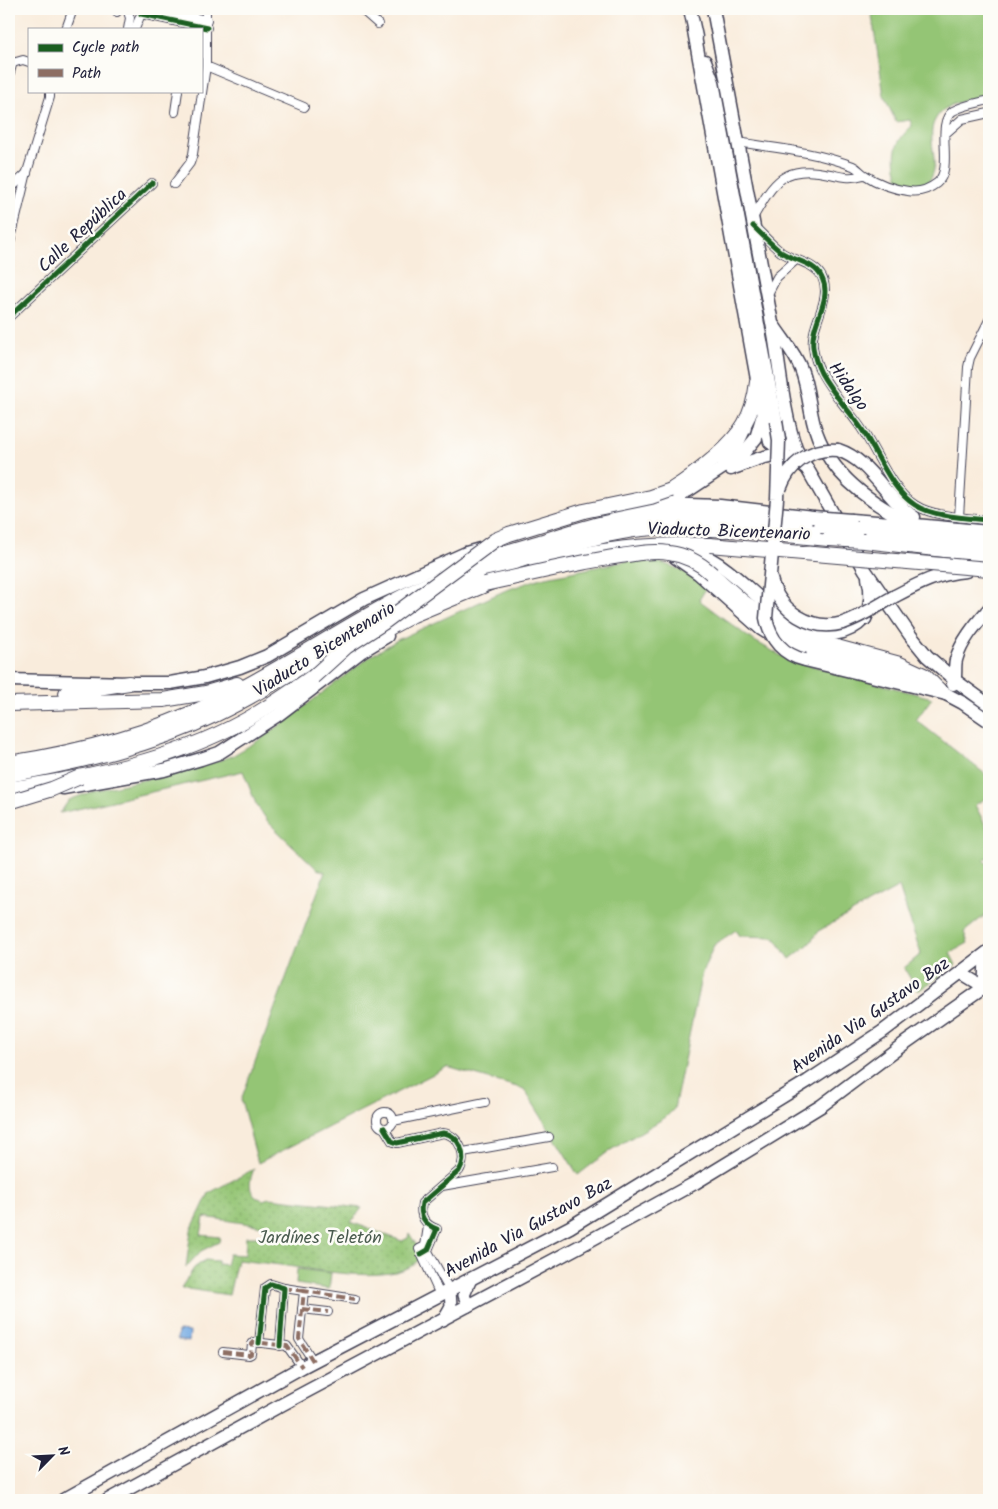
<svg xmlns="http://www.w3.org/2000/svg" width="998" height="1509" viewBox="0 0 998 1509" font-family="Kalam,sans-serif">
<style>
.grass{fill:#94c574;stroke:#5b7458}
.park{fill:url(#park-dots);stroke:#5b7458}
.water{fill:url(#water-waves);stroke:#4c668f}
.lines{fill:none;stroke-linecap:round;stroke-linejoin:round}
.street-casing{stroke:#424053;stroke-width:10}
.secondary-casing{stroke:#424053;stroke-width:14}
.primary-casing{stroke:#424053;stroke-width:15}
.highway-casing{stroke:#424053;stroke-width:16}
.street{stroke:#fff;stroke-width:8}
.secondary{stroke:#fff;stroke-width:11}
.primary{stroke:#fff;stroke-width:12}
.highway{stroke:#fff;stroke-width:14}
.primary-bridge-casing{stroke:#424053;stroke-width:15;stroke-linecap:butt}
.highway-bridge-casing{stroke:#424053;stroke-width:16;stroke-linecap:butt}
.primary-bridge{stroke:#fff;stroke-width:12}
.highway-bridge{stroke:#fff;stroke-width:14}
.quiet{stroke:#8d6e63;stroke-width:4;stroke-dasharray:8 4;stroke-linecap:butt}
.cycleway-casing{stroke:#fdfcf7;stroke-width:8}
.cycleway{stroke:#1b5e20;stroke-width:5}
.labels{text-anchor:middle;stroke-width:5;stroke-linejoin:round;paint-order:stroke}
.street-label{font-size:18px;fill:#22223b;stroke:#fdfcf7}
.park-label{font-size:18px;fill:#4a5b4f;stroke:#fdfcf7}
</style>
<defs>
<pattern id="park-dots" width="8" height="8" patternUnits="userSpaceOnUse" patternTransform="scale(1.25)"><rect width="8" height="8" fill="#94c574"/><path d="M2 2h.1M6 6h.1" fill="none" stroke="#7fa965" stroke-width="1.8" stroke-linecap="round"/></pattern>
<pattern id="water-waves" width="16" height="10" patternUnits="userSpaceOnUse" patternTransform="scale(1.25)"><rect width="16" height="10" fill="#75aae3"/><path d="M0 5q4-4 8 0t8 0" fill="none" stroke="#608ab9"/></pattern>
</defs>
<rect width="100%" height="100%" fill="#fdfcf7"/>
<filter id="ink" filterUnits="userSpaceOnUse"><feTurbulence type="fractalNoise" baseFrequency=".02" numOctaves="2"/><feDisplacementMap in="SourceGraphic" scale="10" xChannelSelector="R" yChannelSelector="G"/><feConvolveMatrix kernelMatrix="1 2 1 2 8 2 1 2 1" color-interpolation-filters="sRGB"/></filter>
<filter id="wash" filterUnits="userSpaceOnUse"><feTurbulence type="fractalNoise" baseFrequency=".0096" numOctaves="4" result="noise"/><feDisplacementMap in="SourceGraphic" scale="20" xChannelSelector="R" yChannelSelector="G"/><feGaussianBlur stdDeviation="1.12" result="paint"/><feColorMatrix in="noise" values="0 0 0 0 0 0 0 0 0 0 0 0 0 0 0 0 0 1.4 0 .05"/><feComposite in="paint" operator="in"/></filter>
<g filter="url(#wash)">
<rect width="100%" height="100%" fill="#f9ecdc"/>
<g class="grass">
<path d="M871,9H989V97C970,100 946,100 935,120C924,139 946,172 924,185C916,190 907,185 899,181C893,156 892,144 912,126L910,120L896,122L884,96Z"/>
<path d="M642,558C670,565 685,569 707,587L699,600L751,639L787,659L932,698L916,720L989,777V796L975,805L989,832V855L984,861L989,865V912L964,932L968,943L950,953L956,965L918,991L904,968L921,954L899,887L820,930L809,944L790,959L774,937L740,936L736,930L714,945L702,973L674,1109L666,1117L609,1151L578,1175L524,1089L447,1067L258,1163L241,1100L325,872L317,869L269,823L256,804L243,771L60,813L69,800L93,791L197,768L232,756L259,740L283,723L369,657L397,640L504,591L541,578Z"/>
<path d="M297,1269L331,1273L329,1289L296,1284Z"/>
</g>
<path class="park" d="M254,1169C248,1183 248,1194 263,1200L269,1198L362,1208L351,1222L402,1241L408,1238L409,1233L417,1246L420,1258C401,1286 323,1271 294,1267C275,1264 256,1262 237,1260L229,1295L181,1288L194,1268L205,1260L218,1261V1264L226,1265L229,1254L245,1255L246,1237H263V1226L204,1217L201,1235L220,1237L219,1242L201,1251L186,1267L191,1230L209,1193Z"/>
<path class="water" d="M178,1331L190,1332L189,1342L177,1340Z"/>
</g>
<g filter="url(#ink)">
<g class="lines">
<defs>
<g id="street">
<path d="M127,9L130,18L128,29"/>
<path d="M151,9L207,20"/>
<path d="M361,9L378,24"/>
<path d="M117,12L118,9"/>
<path d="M141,14L207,28"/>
<path d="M66,29L73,9"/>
<path d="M135,29L143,9"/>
<path d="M9,64L23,60L29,62"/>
<path d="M206,66L304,107"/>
<path d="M9,76L13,62"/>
<path d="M175,112L178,91"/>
<path d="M945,134L962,119L989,113"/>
<path d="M737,142C776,148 816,152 853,166C858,168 861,173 865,175C877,183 894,189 908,191C919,193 928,190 937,183C955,168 934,124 953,111C963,105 978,103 989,100"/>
<path d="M174,184L190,163L193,154L206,66V9"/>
<path d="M9,190L27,173"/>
<path d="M753,218C774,181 784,164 830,174C844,177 850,179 864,175"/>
<path d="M756,228C764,236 772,245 781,252C794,261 814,262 822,277C833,300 810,324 813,347C814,356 817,365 821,372C831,392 848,409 861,428C878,453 890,489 915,505C933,517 968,518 989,520"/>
<path d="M9,247L27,172L50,97V91"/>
<path d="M768,294L777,277L796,260"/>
<path d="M9,317L152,183"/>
<path d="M959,517L968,367L970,358L989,320"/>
<circle cx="385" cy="1120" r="8"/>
<path d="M393,1121L485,1102"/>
<path d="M384,1128L392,1141L397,1143L443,1133C460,1135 468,1157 459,1171L422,1203C419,1216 425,1225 437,1229L428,1250L421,1254"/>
<path d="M463,1152L549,1137"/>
<path d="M442,1186L552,1167"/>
<path d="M428,1226L425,1246L419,1249L440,1295"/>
<path d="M425,1246L450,1291"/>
<path d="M284,1288L304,1291"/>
<path d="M302,1309L328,1312"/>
<path d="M259,1343L265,1288L271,1284L284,1288L280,1346"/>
<path d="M223,1352L249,1355L251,1354L252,1344L254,1342L287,1346L302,1367"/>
<path d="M313,1361L299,1339L304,1291L355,1299"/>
</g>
<g id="secondary">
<path d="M961,973L984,987"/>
<path d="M984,987L985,954"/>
<path d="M468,1306L464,1295L471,1279"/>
<path d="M443,1320L451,1306L450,1291"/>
</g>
<g id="primary">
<path d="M690,9L696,37"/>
<path d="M713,9C732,114 753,218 772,323C780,365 782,408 796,449L865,570L910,635L927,656L956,681L989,705"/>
<path d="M694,31L762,407L770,442L778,448L787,446"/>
<path d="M705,61L713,82L776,421"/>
<path d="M774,326C783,340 795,353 801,369C808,387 809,407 814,425C828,474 872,505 916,525"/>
<path d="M838,450C872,461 885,499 914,517"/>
<path d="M722,460L735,449L745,428"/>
<path d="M731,469C756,460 782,444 805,467"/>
<path d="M664,502L689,490L742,455L756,438L762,418"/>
<path d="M614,511L659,504L720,506L813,517"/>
<path d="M851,520L916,525L989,532"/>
<path d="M687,548C702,554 715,560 727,570C759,594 798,645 843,632C854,628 862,623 867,614"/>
<path d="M675,557L698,573L761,629L777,639L799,648L911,676L924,681L946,694"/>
<path d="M895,596C918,584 939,573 966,571"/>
<path d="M865,619C871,606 872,592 868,578"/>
<path d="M805,660L946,694L963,703L989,721"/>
<path d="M9,680L129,683H170L205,677L240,667L267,656L364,599L466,553L480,549"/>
<path d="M953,684C957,678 954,668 956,660C961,641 976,624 989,609"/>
<path d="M63,788L164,770L201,759L219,753L278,715L362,651L387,636"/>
<path d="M63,1500L302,1367L570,1227L808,1081L882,1032L989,951"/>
<path d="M108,1500L283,1404L580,1246L695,1183L821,1106L905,1043L989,984"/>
</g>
<g id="highway">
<path d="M671,490C687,480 700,470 715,457C741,434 753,417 757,382"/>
<path d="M857,529L989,543"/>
<path d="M864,541L989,555"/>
<path d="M536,567C593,548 651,544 710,545"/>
<path d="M461,569C486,557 513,550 540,542C580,529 619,516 662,515C715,514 769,522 821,526"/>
<path d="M712,574L742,601L771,621L790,632L811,640L900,664L924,675L939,690"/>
<path d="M420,600C470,577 516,560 569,545C599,536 631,528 662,528C718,527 774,534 829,539"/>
<path d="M371,638L413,615L497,580"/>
<path d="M66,693L129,683"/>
<path d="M9,704L163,700L206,693L237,684"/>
<path d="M9,763C79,752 147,735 211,704C289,667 358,615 437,580"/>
<path d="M9,775C80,762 151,746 217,714C268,689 316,657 365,627"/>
<path d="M9,789C89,777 170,761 242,722C270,707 296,688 322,670"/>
</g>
</defs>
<use href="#street" class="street-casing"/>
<use href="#secondary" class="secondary-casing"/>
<use href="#primary" class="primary-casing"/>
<use href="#highway" class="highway-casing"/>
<use href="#street" class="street"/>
<use href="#secondary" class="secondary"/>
<use href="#primary" class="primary"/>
<use href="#highway" class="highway"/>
<defs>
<g id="primary-bridge">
<path d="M776,421L779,440L777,499L766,618C770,640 784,655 805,660"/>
<path d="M780,489C789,464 810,447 838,450"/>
<path d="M813,517L851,520"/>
<path d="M771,579C779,611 811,632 843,623C861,617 879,605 895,596"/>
</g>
<g id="highway-bridge">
<path d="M821,526L857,529"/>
<path d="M829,539L864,541"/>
<path d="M710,545L989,569"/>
<path d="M485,584C530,574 574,563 620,556C636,554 653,550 669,553C686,555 700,563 712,574"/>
<path d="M313,677L346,647L383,623L495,540L509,534L584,511L651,497L671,490"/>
<path d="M9,802L52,789L80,777"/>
</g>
</defs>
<use href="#primary-bridge" class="primary-bridge-casing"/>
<use href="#highway-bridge" class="highway-bridge-casing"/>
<use href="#primary-bridge" class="primary-bridge"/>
<use href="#highway-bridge" class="highway-bridge"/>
<g class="quiet">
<path d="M284,1288L304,1291"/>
<path d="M302,1309L328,1312"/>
<path d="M223,1352L249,1355L251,1354L252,1344L254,1342L287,1346L302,1367"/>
<path d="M313,1361L299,1339L304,1291L355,1299"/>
</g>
<defs>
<g id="cycleway">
<path d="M141,14L207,28"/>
<path d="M753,226C762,235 771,244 781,252C794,261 815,262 822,278C833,300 810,324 813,347C814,356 817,365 821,373C832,393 848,409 861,428C878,453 890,489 915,505C933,517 968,518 989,520"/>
<path d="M9,317L152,183"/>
<path d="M384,1128L392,1141L397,1143L443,1133C460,1135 468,1157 459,1171L422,1203C419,1216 425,1225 437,1229L428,1250L421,1254"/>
<path d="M259,1343L265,1288L271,1284L284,1288L280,1346"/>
</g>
</defs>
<use href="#cycleway" class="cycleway-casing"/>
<use href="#cycleway" class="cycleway"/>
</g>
</g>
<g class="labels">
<g class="street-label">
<text transform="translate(82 230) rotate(-43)" y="6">Calle República</text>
<text transform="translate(849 386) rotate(55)" y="6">Hidalgo</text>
<text transform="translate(729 531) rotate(2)" y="6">Viaducto Bicentenario</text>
<text transform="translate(324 649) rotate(-32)" y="6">Viaducto Bicentenario</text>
<text transform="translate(870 1015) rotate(-35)" y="6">Avenida Via Gustavo Baz</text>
<text transform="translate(528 1227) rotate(-29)" y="6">Avenida Via Gustavo Baz</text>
</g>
<g class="park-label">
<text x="320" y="1243">Jardínes Teletón</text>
</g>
</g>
<rect width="998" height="1509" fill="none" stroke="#fdfcf7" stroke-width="30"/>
<rect x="28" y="28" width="175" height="65" fill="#fdfcf7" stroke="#a5a5ac"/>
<rect x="38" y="44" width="25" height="8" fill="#1b5e20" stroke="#a5a5ac"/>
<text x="72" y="52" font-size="15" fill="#22223b">Cycle path</text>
<rect x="38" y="69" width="25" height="8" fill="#8d6e63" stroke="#a5a5ac"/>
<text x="72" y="78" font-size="15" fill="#22223b">Path</text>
<g transform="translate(52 1456) rotate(66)" stroke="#fdfcf7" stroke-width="4" paint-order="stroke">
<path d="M0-4L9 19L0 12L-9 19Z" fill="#22223b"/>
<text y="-8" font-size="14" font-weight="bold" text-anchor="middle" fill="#22223b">N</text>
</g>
</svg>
